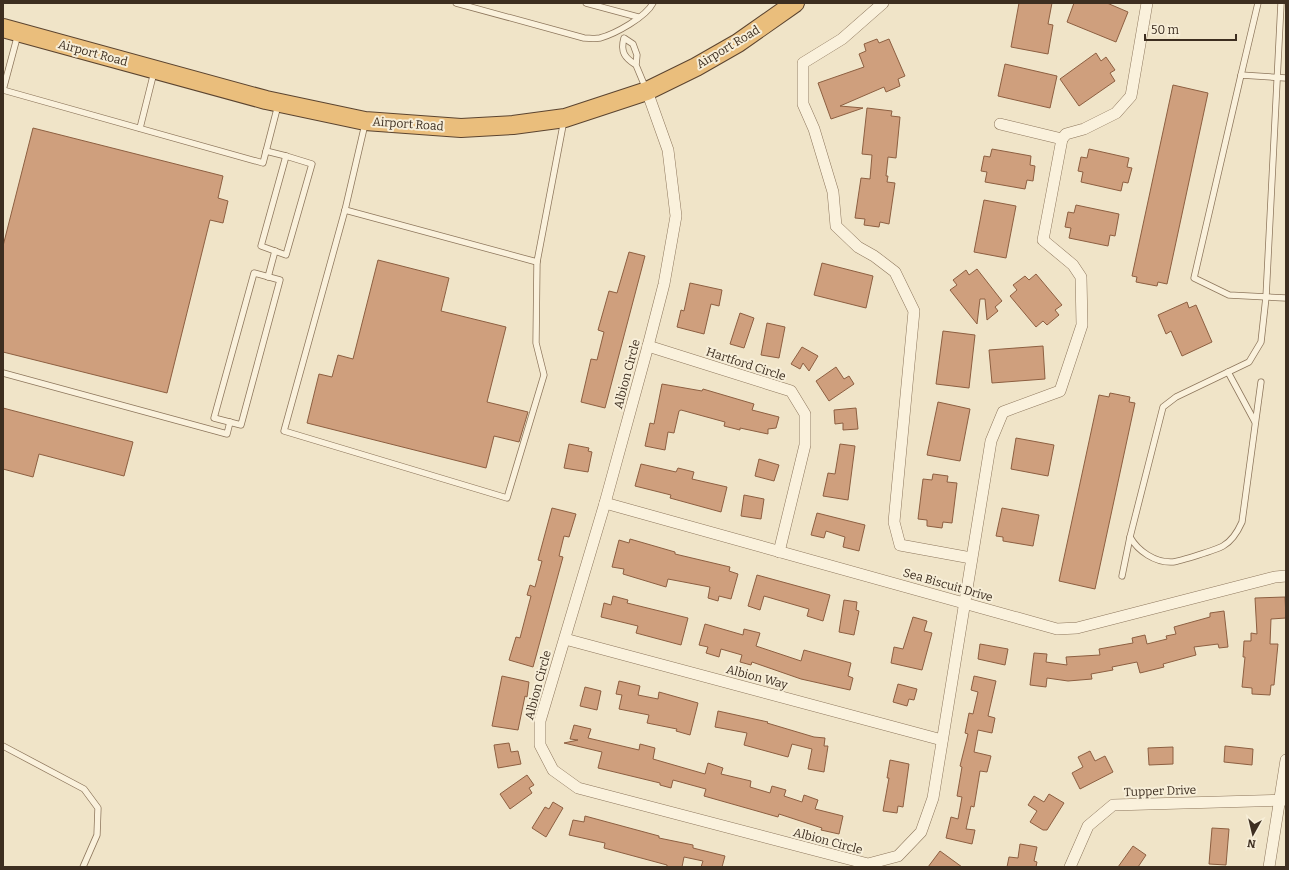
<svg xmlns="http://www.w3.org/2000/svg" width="1289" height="870" viewBox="0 0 1289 870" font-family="Bitter,serif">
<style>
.building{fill:#cf9f7d;stroke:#8d5f41}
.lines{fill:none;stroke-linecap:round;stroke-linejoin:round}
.service-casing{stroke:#8d765c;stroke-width:7}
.minor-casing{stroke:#8d765c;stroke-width:12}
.trunk-casing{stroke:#5b4430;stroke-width:20}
.service{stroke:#faf1dc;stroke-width:5.5}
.minor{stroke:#faf1dc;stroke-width:11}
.trunk{stroke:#eabe7c;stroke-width:18}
.labels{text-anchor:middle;stroke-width:4;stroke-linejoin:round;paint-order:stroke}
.street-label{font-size:12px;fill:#3d2e20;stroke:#f7eed8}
</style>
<rect width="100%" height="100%" fill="#f0e4c8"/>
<g class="building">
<path d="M1019,3H1052L1048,24L1053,25L1048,54L1011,47Z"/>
<path d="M1074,3H1107L1128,12L1116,42L1067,22Z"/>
<path d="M877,39L879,43L889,39L905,76L898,79L900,86L886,92L884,87L840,106L863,108L831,119L818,83L864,67L859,54L866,51L864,44Z"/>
<path d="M1096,53L1101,61L1106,57L1115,70L1110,73L1115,81L1079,106L1060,79Z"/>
<path d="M1005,64L1057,76L1050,108L998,96Z"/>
<path d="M1173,85L1208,93L1167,284L1158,282L1157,286L1136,282L1137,277L1132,276Z"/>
<path d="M867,108L892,111L891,116L900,117L896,158L888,157L886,176H888L887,182L895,183L889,224L880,222L879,227L864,225L865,219L855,218L861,178L870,179L872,155L862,154Z"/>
<path d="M33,128L223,176L218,198L228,201L223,223L210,220L167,393L3,352V246Z"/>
<path d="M992,149L1031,156L1030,165L1035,166L1033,181L1027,180L1025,189L985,182L987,172L981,171L984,156L990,157Z"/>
<path d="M1089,149L1129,158L1127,167L1132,168L1128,183L1123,182L1121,191L1081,182L1083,172L1078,171L1081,157L1087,158Z"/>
<path d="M984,200L1016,206L1006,258L974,252Z"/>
<path d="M1076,205L1119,214L1115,236L1110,235L1108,246L1069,238L1071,228L1065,227L1068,212L1074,213Z"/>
<path d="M629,252L645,256L605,408L581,402L591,359L597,360L604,332L598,330L609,291L617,293Z"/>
<path d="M378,260L449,278L441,311L506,327L487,402L528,412L519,442L494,436L486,468L307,423L319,374L332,377L338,355L353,359Z"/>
<path d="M822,263L873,276L866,308L814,295Z"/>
<path d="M977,269L1002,301L995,307L998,311L987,320L985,299H980L977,324L950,290L957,285L953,280L966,270L969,275Z"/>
<path d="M1036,274L1062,305L1055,310L1059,315L1047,325L1043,321L1036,327L1010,296L1017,290L1013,285L1025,276L1029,280Z"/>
<path d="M690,283L722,290L719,306L711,304L704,334L677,327L681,310L684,311Z"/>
<path d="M1187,302L1189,308L1196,305L1212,342L1182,356L1171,331L1166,334L1158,315Z"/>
<path d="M740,313L754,318L744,348L730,344Z"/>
<path d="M767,323L785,327L779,358L761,355Z"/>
<path d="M943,331L975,335L969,388L936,384Z"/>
<path d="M1043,346L1045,379L992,383L989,350Z"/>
<path d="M802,347L818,356L809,371L803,363L800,369L791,364Z"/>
<path d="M836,367L844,379L849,376L854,384L829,401L816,381Z"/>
<path d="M662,384L702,391L703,389L754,404L752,410L779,417L776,428L768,429V434L740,428V430L724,426L725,422L681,410L679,411L674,433L668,432L665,450L645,446L650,423L654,424Z"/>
<path d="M1110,393L1130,397L1129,402L1135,403L1095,589L1059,581L1099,395L1109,397Z"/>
<path d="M938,402L970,409L960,461L927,455Z"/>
<path d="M3,408L133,442L124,476L39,454L33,477L3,469Z"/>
<path d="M856,408L858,429L843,430V423L835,424L834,410Z"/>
<path d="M1016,438L1054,445L1048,476L1011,469Z"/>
<path d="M569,444L589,448L588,451L592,452L588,472L564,468Z"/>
<path d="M840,444L855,446L848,500L823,496L828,473L835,474Z"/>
<path d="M759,459L779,465L774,481L755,476Z"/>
<path d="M641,464L676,472L678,468L694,472L692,479L727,487L721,512L670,498L671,495L635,486Z"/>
<path d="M933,474L948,476L947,482L957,483L952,523L943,522L942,528L927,526V520L918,519L923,479L932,480Z"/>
<path d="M744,495L764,499L761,519L741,516Z"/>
<path d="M552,508L576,514L569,537L564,536L559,556L563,557L533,667L509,660L516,637L520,638L531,596L527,595L530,585L535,587L542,561L538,560Z"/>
<path d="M1002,508L1039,515L1033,546L1003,541V537L996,536Z"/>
<path d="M817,513L865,525L859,551L843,547L845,537L826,531L824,538L811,535Z"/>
<path d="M630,539L675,552V554L730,567L729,571L738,574L731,599L719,596L718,601L708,598L710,587L668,579L666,587L623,574L624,569L612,567L619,540L629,543Z"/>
<path d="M757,575L830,595L823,621L807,616L809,609L764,596L760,610L748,606Z"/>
<path d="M613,596L628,600L627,603L688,618L681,645L636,633L638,626L601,617L604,603L611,605Z"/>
<path d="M1285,597L1286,618L1271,619L1270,644H1278L1274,685H1271L1270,695L1252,694V688L1242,687L1245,657H1243L1244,641H1251V633L1257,634L1255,598Z"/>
<path d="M844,600L857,602L856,610L859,611L854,635L839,632Z"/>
<path d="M1224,611L1228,647L1219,648L1218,644L1194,647L1196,655L1163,664L1164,667L1140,673L1137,662L1112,667L1113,670L1091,674L1092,679L1068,681L1047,678L1046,687L1030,685L1034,653L1047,654L1046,662L1067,665L1066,657L1100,655L1099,649L1133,643L1132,638L1145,635L1147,644L1167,639L1166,636L1176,634L1174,627L1210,617V613Z"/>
<path d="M913,617L927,621L924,631L932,633L922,670L891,663L894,647L903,649Z"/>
<path d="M705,624L743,635L744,629L760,633L756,646L801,661L804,650L851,663L848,676L853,678L850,690L801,679L752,662L751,665L740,662L742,655L721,649L719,657L706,653L708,647L699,645Z"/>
<path d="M980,644L1008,649L1005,665L978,659Z"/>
<path d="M502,676L529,682L527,697L525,696L518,730L492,726Z"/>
<path d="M974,676L996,681L988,716L995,718L992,733L978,730L974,752L991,756L987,772L980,771L974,807L971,806L966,829L975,830L972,844L946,838L951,817L958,819L962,797L957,796L962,767L960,766L968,734L965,733L969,713L973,714L978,692L971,690Z"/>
<path d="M619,681L640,686L638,695L658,699L659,692L698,703L690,735L676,731L677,729L647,723L649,715L619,709L622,695L616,694Z"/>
<path d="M898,684L917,689L914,700L909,699L907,706L893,702Z"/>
<path d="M585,687L601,691L597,710L580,706Z"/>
<path d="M718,711L768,722L767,723L814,737L825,738L824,746H828L824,772L808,769L812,749L792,744L788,757L744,745L747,733L715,727Z"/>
<path d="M574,725L591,729L588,738L639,750L640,744L655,748L653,759L705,774L708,763L723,768L721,774L751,781L750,787L770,793L772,786L786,790L784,796L802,802L804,795L818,800L815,809L843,816L839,834L821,830L822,828L779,814L778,817L704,796L706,789L673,780L671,788L660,785V783L598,768L602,752L564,743L578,740L570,739Z"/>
<path d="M509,743L511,752L518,751L521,764L498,768L494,745Z"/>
<path d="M1225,746L1253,749L1252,765L1224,762Z"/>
<path d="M1173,747V764L1149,765L1148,748Z"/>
<path d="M1090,751L1095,761L1105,756L1113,772L1080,789L1072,773L1083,767L1078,757Z"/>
<path d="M890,760L909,764L903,807L898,806L897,813L883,811L889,778H887Z"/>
<path d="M527,775L534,785L529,788L532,793L510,809L500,794Z"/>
<path d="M1049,794L1064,803L1047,830H1043L1030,822L1037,811L1028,805L1034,796L1044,802Z"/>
<path d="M553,802L563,808L546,837L532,828L545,807L549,809Z"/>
<path d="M585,816L659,836V838L693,845V848L725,856L722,867H701L703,861L684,857L682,867H667V865L604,848L605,843L569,835L573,820L584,822Z"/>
<path d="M1212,828L1229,829L1226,865L1209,864Z"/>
<path d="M1020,844L1037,847L1034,861L1037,862L1036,867H1007L1009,857L1018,858Z"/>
<path d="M1133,846L1146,855L1138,867H1118Z"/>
<path d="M940,851L962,867H928Z"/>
</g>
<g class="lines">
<defs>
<g id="service">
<path d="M456,3L584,38C589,38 595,39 600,38C615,34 646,17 653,3"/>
<path d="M586,3L638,17"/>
<path d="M636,65C625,58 620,52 624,38L633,44L637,55L636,65L646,89"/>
<path d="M1241,75L1258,3"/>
<path d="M1286,78L1241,75L1194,278L1229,295L1286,298"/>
<path d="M3,90L263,163L278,105"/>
<path d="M3,90L18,34"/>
<path d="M365,124L345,210L284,431L507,498L544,375L536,343L537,262L564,120"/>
<path d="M140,128L154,72"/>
<path d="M266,151L286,156"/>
<path d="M286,156L312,164L286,255L261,246Z"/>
<path d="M345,210L537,262"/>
<path d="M254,273L280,280L241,425L214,418Z"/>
<path d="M268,277L275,251"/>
<path d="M1228,372L1255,422"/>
<path d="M3,373L227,434L230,422"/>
<path d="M1261,382L1242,522C1238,531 1232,541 1223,546C1216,550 1180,561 1173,562C1155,563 1138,551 1130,537L1163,407L1176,397L1249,362L1261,342L1266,297L1281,3"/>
<path d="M1122,576L1130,537"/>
<path d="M3,746L84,789L98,808L97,835L83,867"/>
</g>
<g id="minor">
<path d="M883,3L842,39L803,63V104L814,129L833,192L836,226L858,247L874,256L895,272L914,311L894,522L900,545L971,558"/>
<path d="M647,91L668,150L676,216L664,284L648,346L605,503L540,721V745L553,770L578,788L868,864L898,856L921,832L933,798L991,441L1003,412L1060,391L1082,325L1081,277L1073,265L1043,240L1062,139L1066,134L1084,129L1116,113L1131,96L1147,3"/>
<path d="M1000,124L1062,139"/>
<path d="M648,346L791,391L805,414V445L779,552"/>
<path d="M605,503L1057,629L1077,628L1275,577L1286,576"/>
<path d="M565,639L942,740"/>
<path d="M1070,867L1088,826L1113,805L1286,800"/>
<path d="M1269,867L1286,760"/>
</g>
<path id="trunk" d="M3,28L266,100L365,121L461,128L513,125L565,118L647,91L696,67L738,43L795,3"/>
</defs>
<use href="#service" class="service-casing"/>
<use href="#minor" class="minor-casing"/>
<use href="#trunk" class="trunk-casing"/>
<use href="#service" class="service"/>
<use href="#minor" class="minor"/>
<use href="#trunk" class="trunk"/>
</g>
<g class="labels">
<g class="street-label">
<text transform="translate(728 47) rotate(-31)" y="4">Airport Road</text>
<text transform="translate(93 53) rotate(15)" y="4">Airport Road</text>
<text transform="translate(408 124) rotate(4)" y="4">Airport Road</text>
<text transform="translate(746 364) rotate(18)" y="4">Hartford Circle</text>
<text transform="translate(627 374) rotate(-75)" y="4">Albion Circle</text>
<text transform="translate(948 585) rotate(16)" y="4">Sea Biscuit Drive</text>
<text transform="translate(757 677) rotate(15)" y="4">Albion Way</text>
<text transform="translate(538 685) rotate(-75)" y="4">Albion Circle</text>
<text transform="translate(1160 791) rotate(-2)" y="4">Tupper Drive</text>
<text transform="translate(828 841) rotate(15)" y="4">Albion Circle</text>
</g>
</g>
<rect width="1289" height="870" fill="none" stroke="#3d2e20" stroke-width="8"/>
<g transform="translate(1253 834) rotate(188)" stroke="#f7eed8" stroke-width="3" paint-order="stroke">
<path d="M0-3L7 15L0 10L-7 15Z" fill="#3d2e20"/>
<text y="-6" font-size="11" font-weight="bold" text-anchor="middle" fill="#3d2e20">N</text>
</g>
<path d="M1145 34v6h91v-6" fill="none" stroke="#3d2e20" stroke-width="2"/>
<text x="1151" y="34" font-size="12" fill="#3d2e20" stroke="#f7eed8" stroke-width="3" paint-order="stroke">50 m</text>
</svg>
